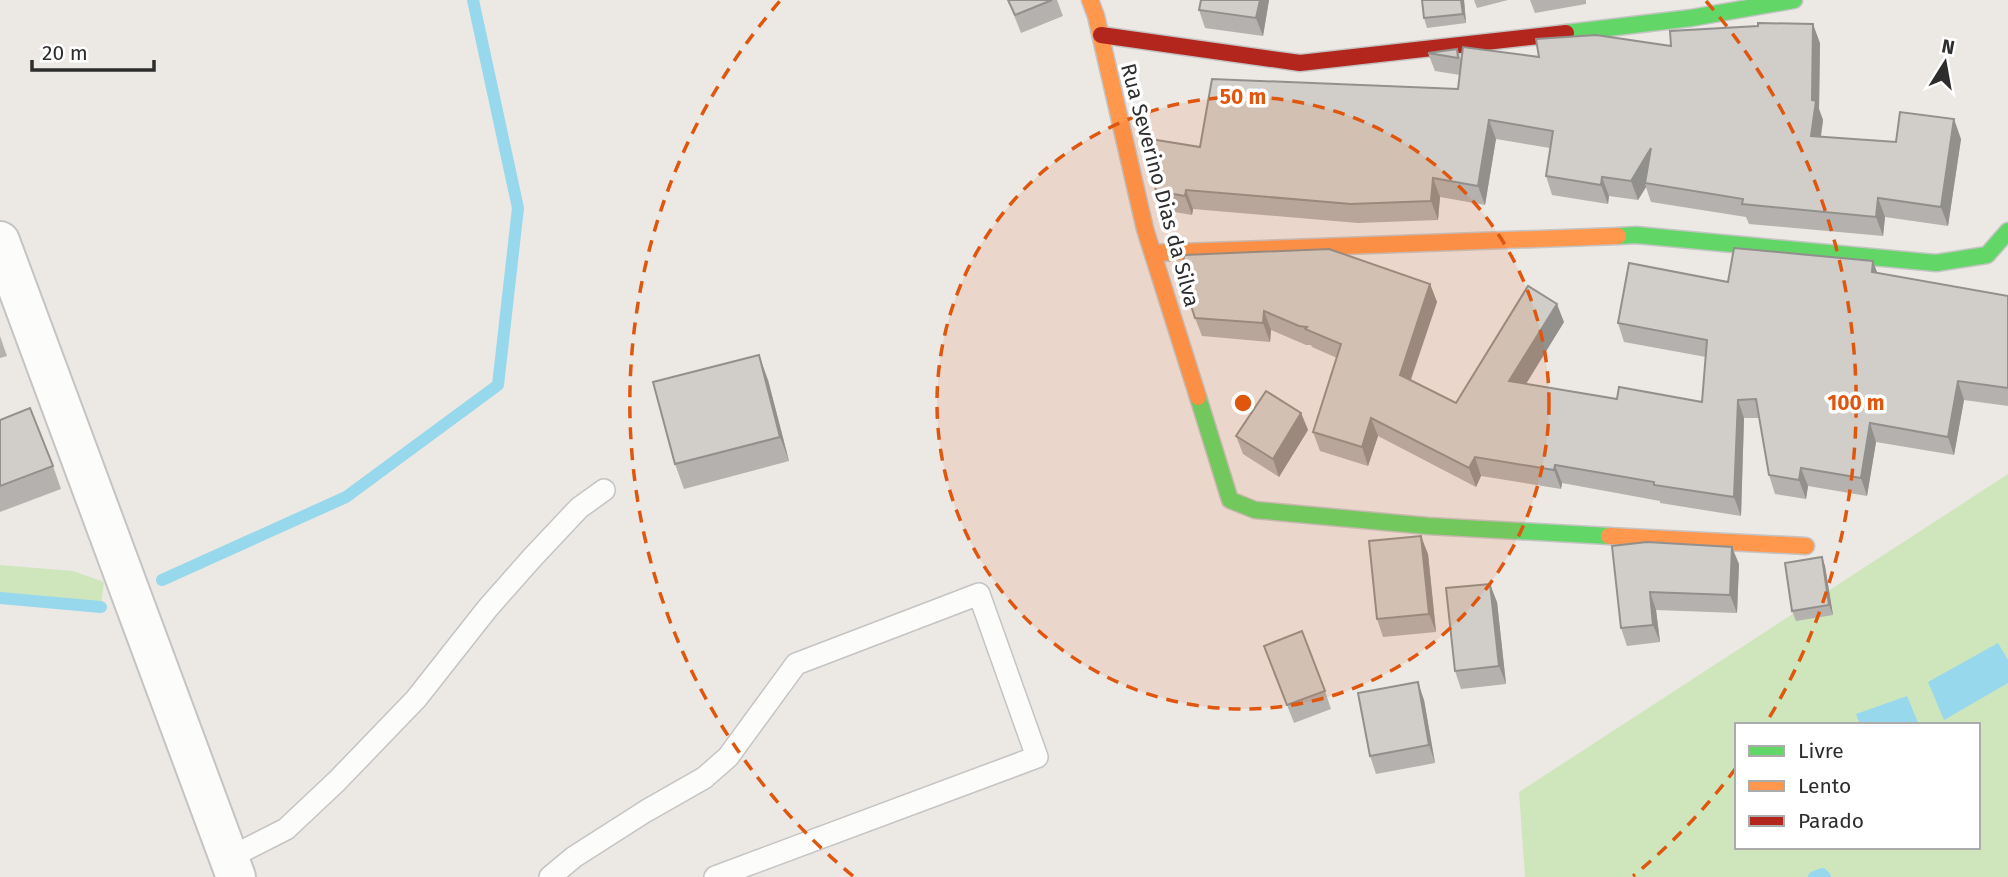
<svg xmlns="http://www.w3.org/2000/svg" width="2008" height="877" viewBox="0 0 2008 877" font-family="'Fira Sans',sans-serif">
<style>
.green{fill:#cfe6bd;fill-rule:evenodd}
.water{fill:#98d8ec}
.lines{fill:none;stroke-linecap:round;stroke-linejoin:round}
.stream{stroke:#98d8ec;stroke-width:12}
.lane-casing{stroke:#c5c4c4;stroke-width:24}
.street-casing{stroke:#c5c4c4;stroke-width:42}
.fast-casing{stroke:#c5c4c4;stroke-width:19}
.slow-casing{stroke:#c5c4c4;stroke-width:19}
.jam-casing{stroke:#c5c4c4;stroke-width:19}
.lane{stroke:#fcfcfb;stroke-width:21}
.street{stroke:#fcfcfb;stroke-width:38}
.fast{stroke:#63d668;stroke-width:16}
.slow{stroke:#ff974d;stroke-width:16}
.jam{stroke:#b3261e;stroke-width:16}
.wall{fill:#b4b1ae}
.shaded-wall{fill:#92908d}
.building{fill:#d1ceca;stroke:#92908d;stroke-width:2}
.ring{fill:none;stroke:#df570e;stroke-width:3.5;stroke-dasharray:12 9}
.labels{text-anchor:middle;stroke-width:7;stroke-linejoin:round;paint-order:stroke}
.street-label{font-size:21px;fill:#2d2d2d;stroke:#fff}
.centre{fill:#df570e;stroke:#fff;stroke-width:3.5}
.ring-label{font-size:21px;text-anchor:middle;font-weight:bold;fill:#df570e;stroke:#fff;stroke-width:7;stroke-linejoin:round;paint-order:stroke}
</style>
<rect width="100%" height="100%" fill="#ece8e4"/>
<g class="green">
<path d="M2008,474V877H1525L1519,792ZM1737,725H1978V847H1737Z"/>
<path d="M0,565L73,571L104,582L101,607L0,598Z"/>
</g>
<g class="water">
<path d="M1998,643L2008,660V683L1944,720L1928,682Z"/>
<path d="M1907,696L1919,725H1860L1856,714Z"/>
</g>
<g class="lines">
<g class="stream">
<path d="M162,580L346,497L498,385L518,208L473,0"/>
<path d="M0,598L101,607"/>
<path d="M1814,877L1822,874L1825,877"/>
</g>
<defs>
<g id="lane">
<path d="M229,858L286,829L337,781L416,699L487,609L532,558L579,508L604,490"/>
<path d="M550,877L574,857L646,811L704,778L728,757L796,664L979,594L1037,757L715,877"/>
</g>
<path id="street" d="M0,241L236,877"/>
<g id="fast">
<path d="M1566,33L1691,18L1794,0"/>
<path d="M1618,236L1636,235L1936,263L1987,255L2008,231"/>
<path d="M1198,397L1230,500L1255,510L1428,526L1609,536"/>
</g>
<g id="slow">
<path d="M1090,0L1096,16L1145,229L1198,397"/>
<path d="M1153,253L1618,236"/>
<path d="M1609,536L1806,546"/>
</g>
<path id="jam" d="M1101,35L1300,63L1566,33"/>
</defs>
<use href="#lane" class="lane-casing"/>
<use href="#street" class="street-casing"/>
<use href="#fast" class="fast-casing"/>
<use href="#slow" class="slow-casing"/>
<use href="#jam" class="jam-casing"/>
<use href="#lane" class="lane"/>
<use href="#street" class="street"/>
<use href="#fast" class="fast"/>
<use href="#slow" class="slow"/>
<use href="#jam" class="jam"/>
</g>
<g class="wall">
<path d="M1008,0H1057L1063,16L1021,33Z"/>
<path d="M1201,0H1269L1263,36L1205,28L1199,10Z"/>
<path d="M1422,0H1464L1466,23L1427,28L1424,18Z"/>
<path d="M1474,0H1508L1477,8Z"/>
<path d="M1530,0H1586V4L1535,13Z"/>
<path d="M1820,43L1819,109L1823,120L1821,137L1896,142L1961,139L1948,226L1885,217L1883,236L1749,224L1746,217L1651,202L1646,187L1638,200L1609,196L1608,204L1552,195L1546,176L1550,148L1496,139L1485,205L1440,197L1438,220L1358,223L1193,209L1192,215L1163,210L1156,191L1200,147L1458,89L1460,75L1435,71L1428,53L1457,49L1462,61L1539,57L1671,46Z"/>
<path d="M1877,273L2008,296V406L1964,400L1954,455L1876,442L1867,496L1808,486L1806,499L1775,494L1769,475L1759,418H1744L1741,516L1660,503V501L1562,483L1561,489L1481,476L1476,487L1378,436L1368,466L1320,451L1313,432L1337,358L1312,347L1311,345H1306L1271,330L1270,342L1202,336L1195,318L1430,284L1437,302L1411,380L1456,403L1564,322L1526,384L1617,399L1702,402L1706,357L1624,342L1618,323L1728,282Z"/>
<path d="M0,336L7,356L0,358Z"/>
<path d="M768,380L789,461L684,489L675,464Z"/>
<path d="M1301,413L1308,430L1279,477L1243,454L1236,436Z"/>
<path d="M0,420L53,466L61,489L0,512Z"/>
<path d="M1612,546L1739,564L1737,613L1656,610L1660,642L1627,646L1621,628Z"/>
<path d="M1428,554L1436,632L1383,637L1377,619Z"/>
<path d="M1822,557L1825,566L1833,615L1796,621L1792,611Z"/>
<path d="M1497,602L1506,684L1461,689L1455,671Z"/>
<path d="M1264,646L1325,691L1331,709L1294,723Z"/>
<path d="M1424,700L1435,763L1376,774L1370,756Z"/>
</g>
<g class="shaded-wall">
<path d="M1260,0H1269L1263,36L1256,18Z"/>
<path d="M1461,0H1464L1466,23L1463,14Z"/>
<path d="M1813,24L1820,43L1819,109L1823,120L1818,155L1811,136Z"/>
<path d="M1954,119L1961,139L1948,226L1941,207Z"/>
<path d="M1489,120L1496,139L1485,205L1478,186Z"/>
<path d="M1651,148L1645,183L1646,187L1638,200L1631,181Z"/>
<path d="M1602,177L1609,196L1608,204L1601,185Z"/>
<path d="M1433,178L1440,197L1438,220L1431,201Z"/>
<path d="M1186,190L1193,209L1192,215L1185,196Z"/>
<path d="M1878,198L1885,217L1883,236L1876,217Z"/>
<path d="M1873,261L1880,280L1872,272Z"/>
<path d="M1430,284L1437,302L1406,393L1400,375Z"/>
<path d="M1557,304L1564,322L1516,400L1509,381Z"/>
<path d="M1264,311L1271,330L1270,342L1263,323Z"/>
<path d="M759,355L768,380L789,461L780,437Z"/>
<path d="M1958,381L1964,400L1954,455L1948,437Z"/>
<path d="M1738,400L1744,418L1741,516L1734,497Z"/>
<path d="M1301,413L1308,430L1279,477L1273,459Z"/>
<path d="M1371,418L1378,436L1368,466L1362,447Z"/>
<path d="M1870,423L1876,442L1867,496L1861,478Z"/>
<path d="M1475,457L1481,476L1476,487L1469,468Z"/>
<path d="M1555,465L1562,483L1561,489L1554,470Z"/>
<path d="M1801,468L1808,486L1806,499L1799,480Z"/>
<path d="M1421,536L1428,554L1436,632L1429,614Z"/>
<path d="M1732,547L1739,564L1737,613L1730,595Z"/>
<path d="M1822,557L1825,566L1833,615L1829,605Z"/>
<path d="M1490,584L1497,602L1506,684L1499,666Z"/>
<path d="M1650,592L1656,610L1660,642L1653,625Z"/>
<path d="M1418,682L1424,700L1435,763L1429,745Z"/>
</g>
<g class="building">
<path d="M1008,0H1052L1015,15Z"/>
<path d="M1201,0H1260L1256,18L1199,10Z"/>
<path d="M1422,0H1461L1463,14L1424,18Z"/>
<path d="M1758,23L1813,24L1812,100L1816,101L1811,136L1896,142L1900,112L1954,119L1941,207L1878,198L1876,217L1742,204L1743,199L1645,183L1651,148L1631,181L1602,177L1601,185L1546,176L1553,131L1489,120L1478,186L1433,178L1431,201L1351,204L1186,190L1185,196L1156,191L1144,138L1200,147L1212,79L1458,89L1463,47L1539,57L1536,39L1596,35L1671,46L1670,31L1758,26Z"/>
<path d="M1457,49L1458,58L1428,53Z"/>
<path d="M1734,248L1873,261L1872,272L2008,296V388L1958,381L1948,437L1870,423L1861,478L1801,468L1799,480L1769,475L1756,399L1738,400L1734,497L1654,485V482L1555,465L1554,470L1475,457L1469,468L1371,418L1362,447L1313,432L1341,344L1305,329L1307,327L1299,326L1264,311L1263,323L1195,318L1182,277L1184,255L1329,249L1430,284L1400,375L1456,403L1528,286L1557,304L1509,381L1617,399L1619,387L1702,402L1707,340L1618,323L1629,263L1728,282Z"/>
<path d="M759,355L780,437L675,464L653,382Z"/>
<path d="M1266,391L1301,413L1273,459L1236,436Z"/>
<path d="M30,408L53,466L0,486V420Z"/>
<path d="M1421,536L1429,614L1377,619L1369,541Z"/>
<path d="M1647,542L1732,547L1730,595L1650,592L1653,625L1621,628L1612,546Z"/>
<path d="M1822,557L1829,605L1792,611L1785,563Z"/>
<path d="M1490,584L1499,666L1455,671L1446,588Z"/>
<path d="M1302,631L1325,691L1287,705L1264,646Z"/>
<path d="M1418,682L1429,745L1370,756L1358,693Z"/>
</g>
<circle cx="1243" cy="403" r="306" fill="#df570e" fill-opacity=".12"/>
<g class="ring">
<circle cx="1243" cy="403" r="306"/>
<path d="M1736 768A613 613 0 0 1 1633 876M853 876A613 613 0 0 1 780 1M1706 1A613 613 0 0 1 1766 723"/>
</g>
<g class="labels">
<g class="street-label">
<text transform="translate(1160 185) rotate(75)" y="7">Rua Severino Dias da Silva</text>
</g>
</g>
<circle cx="1243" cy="403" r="10" class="centre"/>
<g class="ring-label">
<text x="1243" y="104">50 m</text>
<text x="1856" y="410">100 m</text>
</g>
<rect x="1735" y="723" width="245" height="126" fill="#ffffff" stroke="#ababab" stroke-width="2"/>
<rect x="1749" y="746" width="35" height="10" fill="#63d668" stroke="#ababab" stroke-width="2"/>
<text x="1798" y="758" font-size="21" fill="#2d2d2d">Livre</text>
<rect x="1749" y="781" width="35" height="10" fill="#ff974d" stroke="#ababab" stroke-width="2"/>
<text x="1798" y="793" font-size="21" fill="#2d2d2d">Lento</text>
<rect x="1749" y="816" width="35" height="10" fill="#b3261e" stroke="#ababab" stroke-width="2"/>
<text x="1798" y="828" font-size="21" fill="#2d2d2d">Parado</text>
<g transform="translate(1945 63) rotate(11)" stroke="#ffffff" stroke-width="5" paint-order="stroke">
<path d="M0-5L12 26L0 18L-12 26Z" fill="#2d2d2d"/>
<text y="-10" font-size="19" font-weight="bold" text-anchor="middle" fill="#2d2d2d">N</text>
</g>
<path d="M32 60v10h122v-10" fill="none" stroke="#2d2d2d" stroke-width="3.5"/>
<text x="42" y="60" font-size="21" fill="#2d2d2d" stroke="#ffffff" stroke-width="5" paint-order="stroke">20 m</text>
</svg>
